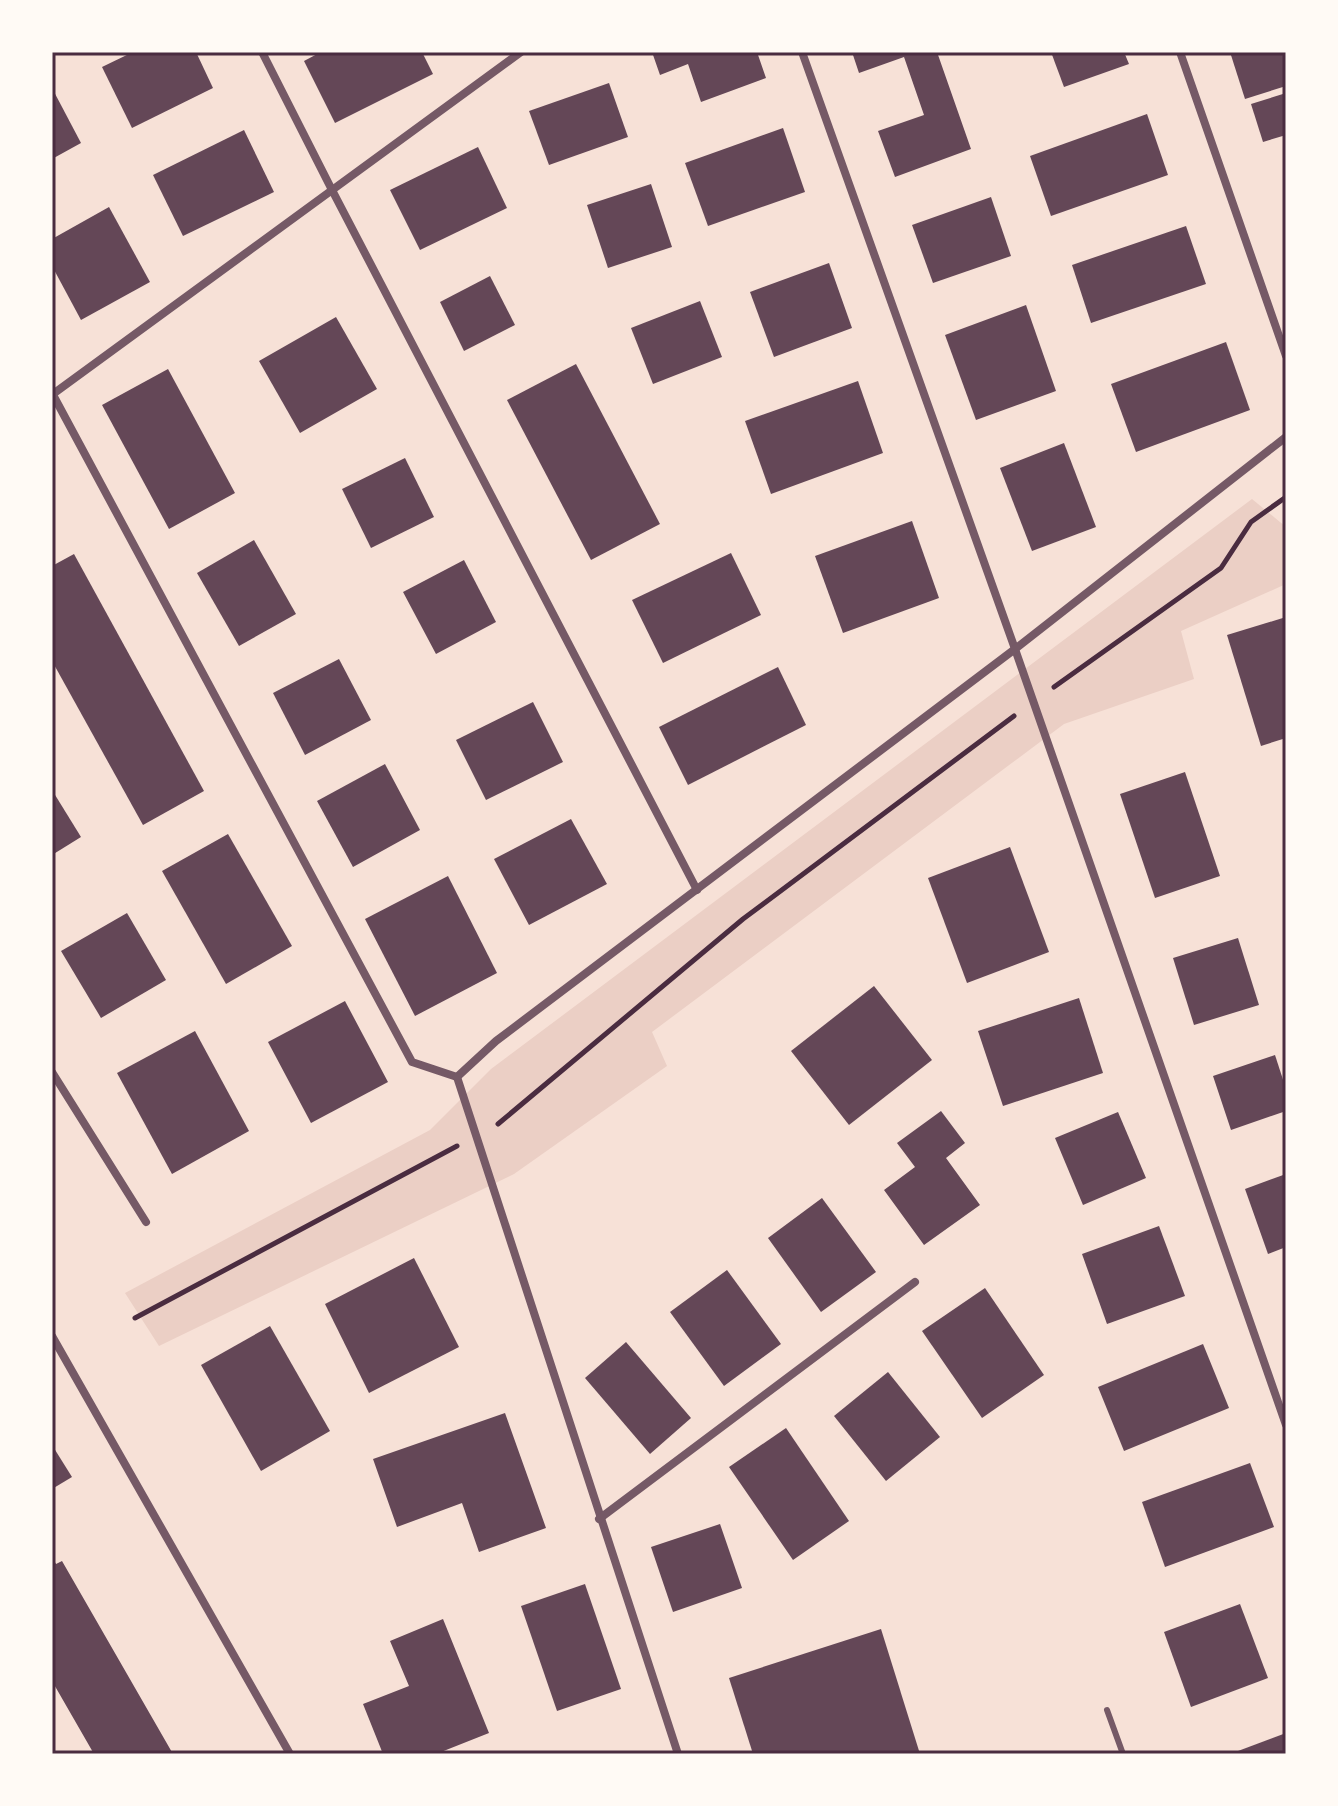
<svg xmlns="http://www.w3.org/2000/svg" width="1338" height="1806" viewBox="0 0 1338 1806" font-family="Helvetica,sans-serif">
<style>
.green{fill:#ebcfc5}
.building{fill:#644757}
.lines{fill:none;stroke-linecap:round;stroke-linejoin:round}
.path{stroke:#4a2c40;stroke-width:5}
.service{stroke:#755966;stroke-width:6}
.minor{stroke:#755966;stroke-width:8}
.neatline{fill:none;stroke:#4a2c40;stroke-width:3}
</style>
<rect width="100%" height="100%" fill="#f7e1d7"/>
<path class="green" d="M1252,499L1286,527V584L1181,631L1194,679L1064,724L652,1032L667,1066L514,1174L159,1346L125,1293L430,1130L491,1069Z"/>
<g class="building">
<path d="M133,52H196L213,88L132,128L102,67Z"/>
<path d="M321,52H422L433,74L335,123L304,61Z"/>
<path d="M652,52H757L766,78L701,102L688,64L660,75Z"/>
<path d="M852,52H937L971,149L895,177L878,131L924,115L904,57L859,73Z"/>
<path d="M1051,52H1124L1129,64L1064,87Z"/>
<path d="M1230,52H1286V86L1245,99Z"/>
<path d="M609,83L628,137L549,165L529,111Z"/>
<path d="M52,88L81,143L52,159Z"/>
<path d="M1286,93V135L1263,142L1251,104Z"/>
<path d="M1147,114L1168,175L1051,216L1030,156Z"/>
<path d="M783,128L805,192L708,226L685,163Z"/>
<path d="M244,130L274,192L183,236L153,175Z"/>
<path d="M478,147L507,208L420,250L390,190Z"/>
<path d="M651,184L672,247L608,268L587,205Z"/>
<path d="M991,197L1011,256L933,283L912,225Z"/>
<path d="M109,207L150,282L81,320L52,266V239Z"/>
<path d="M1186,226L1206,284L1091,323L1072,265Z"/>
<path d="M829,263L852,328L774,357L750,292Z"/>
<path d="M490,276L515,325L464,351L440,302Z"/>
<path d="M700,301L722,357L653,384L631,328Z"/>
<path d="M1026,305L1056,391L976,420L945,335Z"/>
<path d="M336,317L377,389L300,433L259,361Z"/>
<path d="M1226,342L1250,410L1136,452L1111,384Z"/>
<path d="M576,364L660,524L591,560L507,400Z"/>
<path d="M168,369L235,493L169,529L102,405Z"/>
<path d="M858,381L883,453L771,494L745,421Z"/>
<path d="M1064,443L1096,527L1032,551L1000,468Z"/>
<path d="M405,458L434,517L371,548L342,489Z"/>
<path d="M912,521L939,598L843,633L815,556Z"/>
<path d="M254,540L296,614L239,646L197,573Z"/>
<path d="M731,553L761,615L663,663L632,600Z"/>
<path d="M74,554L204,791L143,825L52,661V566Z"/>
<path d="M464,560L496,622L436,654L403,592Z"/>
<path d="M1286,617V738L1261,746L1227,635Z"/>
<path d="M339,659L371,720L305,755L273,693Z"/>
<path d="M778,667L806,725L688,785L659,727Z"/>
<path d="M533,702L563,762L486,800L456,740Z"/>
<path d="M385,764L420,830L353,867L317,801Z"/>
<path d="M1185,772L1220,876L1155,898L1120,794Z"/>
<path d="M52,790L81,837L52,855Z"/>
<path d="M571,819L607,884L529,925L494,859Z"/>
<path d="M228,834L292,946L226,984L162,871Z"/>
<path d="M1010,847L1049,952L967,983L928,878Z"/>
<path d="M448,876L497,973L415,1016L365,919Z"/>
<path d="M127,913L166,980L101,1018L61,951Z"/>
<path d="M1238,938L1259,1005L1194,1025L1173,958Z"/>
<path d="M874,986L932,1060L849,1125L791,1051Z"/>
<path d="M1079,998L1103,1073L1003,1106L978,1031Z"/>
<path d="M345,1001L388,1082L311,1123L268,1042Z"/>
<path d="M195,1031L249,1131L172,1174L117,1073Z"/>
<path d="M1275,1055L1286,1089V1111L1231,1130L1213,1076Z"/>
<path d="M941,1111L965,1143L946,1158L980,1205L924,1245L884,1190L915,1167L897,1143Z"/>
<path d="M1118,1112L1146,1178L1083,1205L1055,1138Z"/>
<path d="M1286,1174V1247L1268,1254L1245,1189Z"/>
<path d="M822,1198L876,1272L821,1312L768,1238Z"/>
<path d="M1159,1226L1185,1296L1107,1324L1082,1254Z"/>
<path d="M414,1258L459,1347L369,1393L325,1304Z"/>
<path d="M727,1270L781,1344L724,1386L670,1312Z"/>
<path d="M985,1288L1044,1375L982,1418L922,1331Z"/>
<path d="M270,1326L330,1431L261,1471L201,1365Z"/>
<path d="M626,1342L691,1418L650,1454L585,1378Z"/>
<path d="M1203,1344L1229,1408L1124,1451L1098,1387Z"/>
<path d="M888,1372L940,1437L886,1481L834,1416Z"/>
<path d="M505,1413L546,1528L479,1552L462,1503L397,1527L373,1459Z"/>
<path d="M786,1428L849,1521L793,1560L729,1467Z"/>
<path d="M52,1445L72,1477L52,1489Z"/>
<path d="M1250,1463L1274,1527L1165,1567L1142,1502Z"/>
<path d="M720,1524L742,1588L673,1612L651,1547Z"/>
<path d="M52,1557L56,1564L62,1561L173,1754H94L52,1681Z"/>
<path d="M585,1584L621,1689L557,1711L521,1606Z"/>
<path d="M1240,1604L1268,1678L1191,1707L1164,1632Z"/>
<path d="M443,1619L489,1733L436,1754H383L363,1704L409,1686L390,1641Z"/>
<path d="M881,1629L920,1754H753L729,1678Z"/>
<path d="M1286,1733V1754H1230Z"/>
</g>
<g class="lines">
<g class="path">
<path d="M1054,687L1221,568L1251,522L1286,497"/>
<path d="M498,1124L743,919L1014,716"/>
<path d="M135,1318L457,1146"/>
</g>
<path class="service" d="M1107,1710L1123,1754"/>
<g class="minor">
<path d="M262,52L332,190L697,890"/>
<path d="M802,52L1015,649L1286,1425"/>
<path d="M1180,52L1286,356"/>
<path d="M52,393L412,1062L457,1077"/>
<path d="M53,394L521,52"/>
<path d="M52,1072L146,1222"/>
<path d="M457,1077L496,1041L1015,649L1286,437"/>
<path d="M457,1077L678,1754"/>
<path d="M52,1336L290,1754"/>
<path d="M599,1519L915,1282"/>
</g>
</g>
<rect width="1338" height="1806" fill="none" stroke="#fffaf5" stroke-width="108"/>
<rect x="54" y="54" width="1230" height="1698" class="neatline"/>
</svg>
